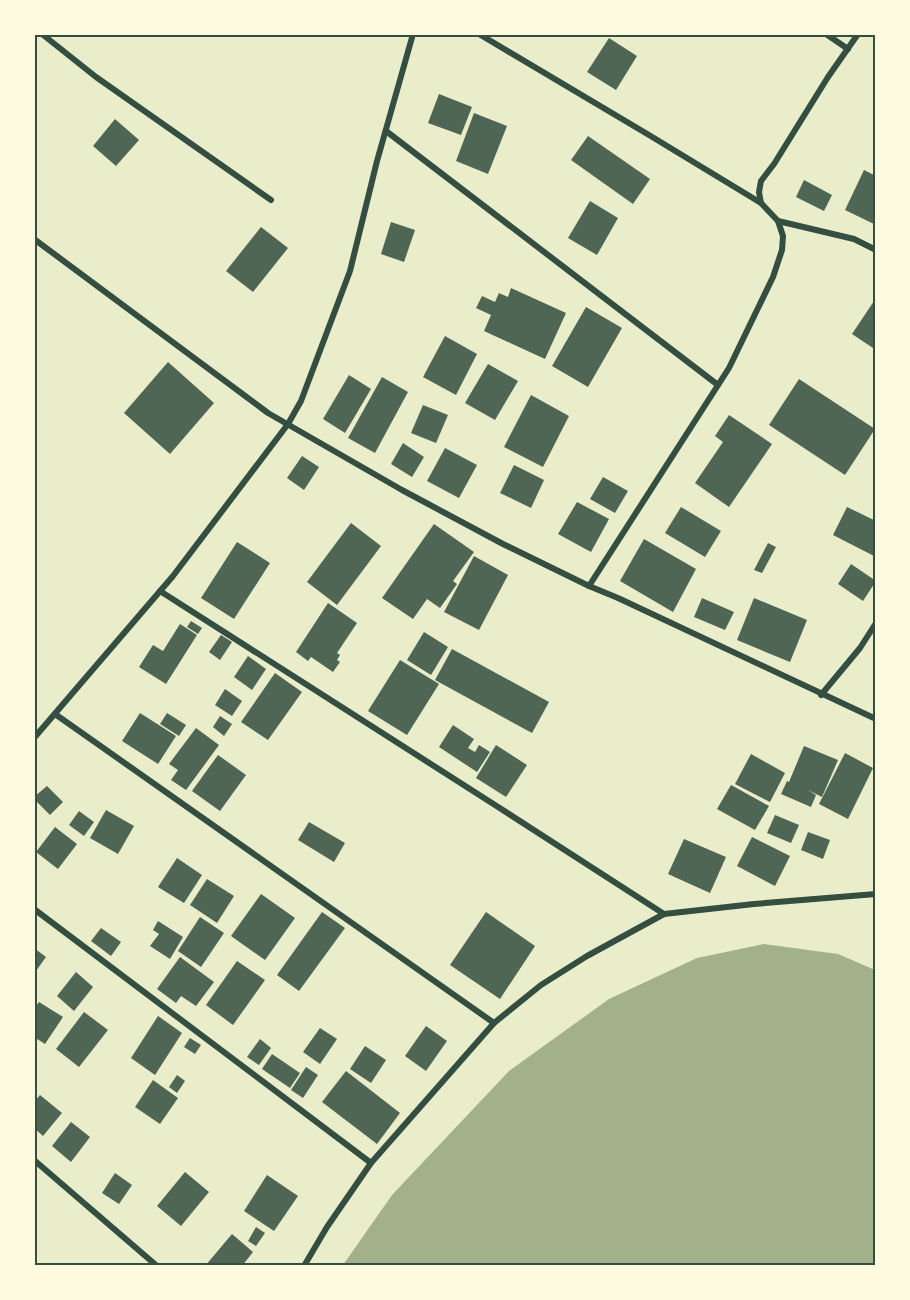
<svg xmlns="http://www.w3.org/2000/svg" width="910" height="1300" viewBox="0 0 910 1300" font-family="'Public Sans',sans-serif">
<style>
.water{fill:#a3b18a}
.building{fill:#4f6655}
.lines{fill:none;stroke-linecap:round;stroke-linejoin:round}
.minor{stroke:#344e41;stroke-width:6}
.neatline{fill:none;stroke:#344e41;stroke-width:2}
</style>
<rect width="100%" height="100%" fill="#e9edc9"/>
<path class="water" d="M764,944L838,954L875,970V1265H343L392,1195L509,1071L609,999L697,958Z"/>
<g class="building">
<path d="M609,38L637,56L616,90L587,72Z"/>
<path d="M439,94L472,107L461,135L428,123Z"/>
<path d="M474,113L507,126L488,174L456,161Z"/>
<path d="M115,119L139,140L116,166L93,146Z"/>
<path d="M588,136L650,179L633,204L571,160Z"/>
<path d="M864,170L876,176V225L845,210Z"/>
<path d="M804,180L832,195L824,211L796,197Z"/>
<path d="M590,201L618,218L597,255L568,238Z"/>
<path d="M391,222L415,230L404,262L381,254Z"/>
<path d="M261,227L288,248L253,292L226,271Z"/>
<path d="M511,288L566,313L545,359L484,331L491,315L476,308L482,296L495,302L499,293L508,297Z"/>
<path d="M876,298V350L852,334Z"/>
<path d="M586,307L622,328L588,387L552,366Z"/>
<path d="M445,336L477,354L456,395L423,377Z"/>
<path d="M168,362L214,403L170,454L124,413Z"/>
<path d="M488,364L518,381L495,420L465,403Z"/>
<path d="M349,375L371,389L345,433L323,419Z"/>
<path d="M382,377L408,392L375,453L348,438Z"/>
<path d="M799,379L875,429L845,475L769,425Z"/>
<path d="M531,395L569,416L543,467L504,447Z"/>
<path d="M423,405L448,415L436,443L411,433Z"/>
<path d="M729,415L772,444L729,507L695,483L723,442L715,436Z"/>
<path d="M403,443L424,457L412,477L391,464Z"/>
<path d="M445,448L477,465L459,498L427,481Z"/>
<path d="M302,456L319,467L304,490L287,478Z"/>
<path d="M514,465L544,480L531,508L500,493Z"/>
<path d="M603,477L628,491L615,513L590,499Z"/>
<path d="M577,502L609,519L591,552L558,534Z"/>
<path d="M681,507L721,531L705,557L665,533Z"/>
<path d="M847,507L876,521V557L833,535Z"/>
<path d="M351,523L381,546L337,605L307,582Z"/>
<path d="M434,524L474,552L453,581L457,584L440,608L427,599L413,619L382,598Z"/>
<path d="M644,539L696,569L673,612L620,581Z"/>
<path d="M237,542L270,563L234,619L201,598Z"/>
<path d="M768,543L776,547L762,573L754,570Z"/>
<path d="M474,556L508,575L479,630L444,612Z"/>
<path d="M851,564L876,581L863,601L838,584Z"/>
<path d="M702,598L734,612L725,630L694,617Z"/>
<path d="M754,598L807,620L790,662L737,640Z"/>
<path d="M328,603L357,623L337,653L340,655L337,660L340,662L333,672L311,657L308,661L296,652Z"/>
<path d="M191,621L202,628L198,634L187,627Z"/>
<path d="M180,624L197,635L166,684L139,667L153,645L163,651Z"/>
<path d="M424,632L448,647L431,675L407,660Z"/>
<path d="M221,635L232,642L220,660L209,652Z"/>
<path d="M452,649L549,702L532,733L435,680Z"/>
<path d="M248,656L266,669L252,690L234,677Z"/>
<path d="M400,660L439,684L407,735L368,711Z"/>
<path d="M275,673L302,692L268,740L241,722Z"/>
<path d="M225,689L242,701L232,716L215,705Z"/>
<path d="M140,713L176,736L158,764L122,741Z"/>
<path d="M167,713L186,725L179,736L160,724Z"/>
<path d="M220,716L232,724L224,736L213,727Z"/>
<path d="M453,725L474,739L468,748L475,752L479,745L490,752L477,772L439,747Z"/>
<path d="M196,728L219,745L186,790L171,780L178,770L169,764Z"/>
<path d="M496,745L527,765L506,797L476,778Z"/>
<path d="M804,746L838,760L822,797L808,790L816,795L811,807L781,794L787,781L789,782Z"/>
<path d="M845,753L873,768L848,819L819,804Z"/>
<path d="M751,754L785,773L770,802L735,784Z"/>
<path d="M218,755L246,775L220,811L192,791Z"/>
<path d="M731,785L769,806L755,830L717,809Z"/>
<path d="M47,786L63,802L50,815L34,799V797Z"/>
<path d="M106,810L134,826L118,854L90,838Z"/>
<path d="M79,811L94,822L84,836L69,825Z"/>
<path d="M775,815L799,825L791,843L767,833Z"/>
<path d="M309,822L345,843L334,862L298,840Z"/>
<path d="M55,827L77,844L58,869L36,852Z"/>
<path d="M808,832L830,840L823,859L801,850Z"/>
<path d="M752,837L790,856L775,886L737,866Z"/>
<path d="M684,839L726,857L710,893L668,874Z"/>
<path d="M177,858L202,875L184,903L158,887Z"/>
<path d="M207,879L234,896L217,923L190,905Z"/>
<path d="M261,894L295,918L265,960L231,936Z"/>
<path d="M322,912L345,928L299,991L277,975Z"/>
<path d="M486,912L535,946L500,999L450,965Z"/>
<path d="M200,917L224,933L201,967L178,951Z"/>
<path d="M158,921L183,937L170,959L150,946L159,934L153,930Z"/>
<path d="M101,928L121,942L111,956L91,941Z"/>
<path d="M34,948L46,957L36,971L34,970Z"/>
<path d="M180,957L214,982L196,1006L181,996L176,1003L157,989Z"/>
<path d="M237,961L265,980L233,1025L206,1005Z"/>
<path d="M76,972L93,987L74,1011L57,996Z"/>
<path d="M39,1002L63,1017L45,1044L34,1037V1009Z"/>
<path d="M84,1012L108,1030L79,1067L56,1049Z"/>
<path d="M158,1016L182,1033L155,1075L131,1058Z"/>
<path d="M426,1026L447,1041L426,1071L405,1056Z"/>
<path d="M320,1028L337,1039L320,1064L303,1052Z"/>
<path d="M190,1038L201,1045L195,1054L184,1047Z"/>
<path d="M260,1039L271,1048L259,1065L247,1057Z"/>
<path d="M365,1046L386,1060L371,1083L350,1069Z"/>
<path d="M272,1054L300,1073L290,1088L262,1069Z"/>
<path d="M306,1067L318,1075L303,1098L291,1090Z"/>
<path d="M346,1071L400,1113L377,1144L322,1102Z"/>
<path d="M177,1075L185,1081L177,1093L169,1087Z"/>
<path d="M153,1080L178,1098L160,1124L135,1107Z"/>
<path d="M40,1095L62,1113L43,1136L34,1128V1102Z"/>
<path d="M71,1122L90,1137L71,1162L52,1146Z"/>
<path d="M185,1172L209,1192L181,1226L157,1206Z"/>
<path d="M115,1173L132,1185L119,1204L102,1193Z"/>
<path d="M267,1175L298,1196L274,1231L244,1211Z"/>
<path d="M256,1227L265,1233L256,1246L248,1241Z"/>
<path d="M232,1234L253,1252L242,1266H205Z"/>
</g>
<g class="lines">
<g class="minor">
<path d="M42,34L96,77L271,200"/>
<path d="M479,34L649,135L761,203"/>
<path d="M826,34L848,49"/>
<path d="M386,131L718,385"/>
<path d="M778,221L854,239L876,250"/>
<path d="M34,239L268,413L402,490L503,544L589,586L618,598L876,719"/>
<path d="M589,586L729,368L773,277L782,250L783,236L778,221L761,203L759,192L761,181L774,164L828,77L858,34"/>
<path d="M160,591L495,805L664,914"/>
<path d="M821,695L860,648L876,623"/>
<path d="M55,714L494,1023"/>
<path d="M34,738L173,576L288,424L301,401L350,271L377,161L413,34"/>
<path d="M34,909L371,1163"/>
<path d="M34,1160L157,1266"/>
<path d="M304,1266L327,1227L371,1163L494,1023L541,985L587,956L664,914L754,904L876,894"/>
</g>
</g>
<rect width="910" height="1300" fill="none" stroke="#fefae0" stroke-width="72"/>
<rect x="36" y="36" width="838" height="1228" class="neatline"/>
</svg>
